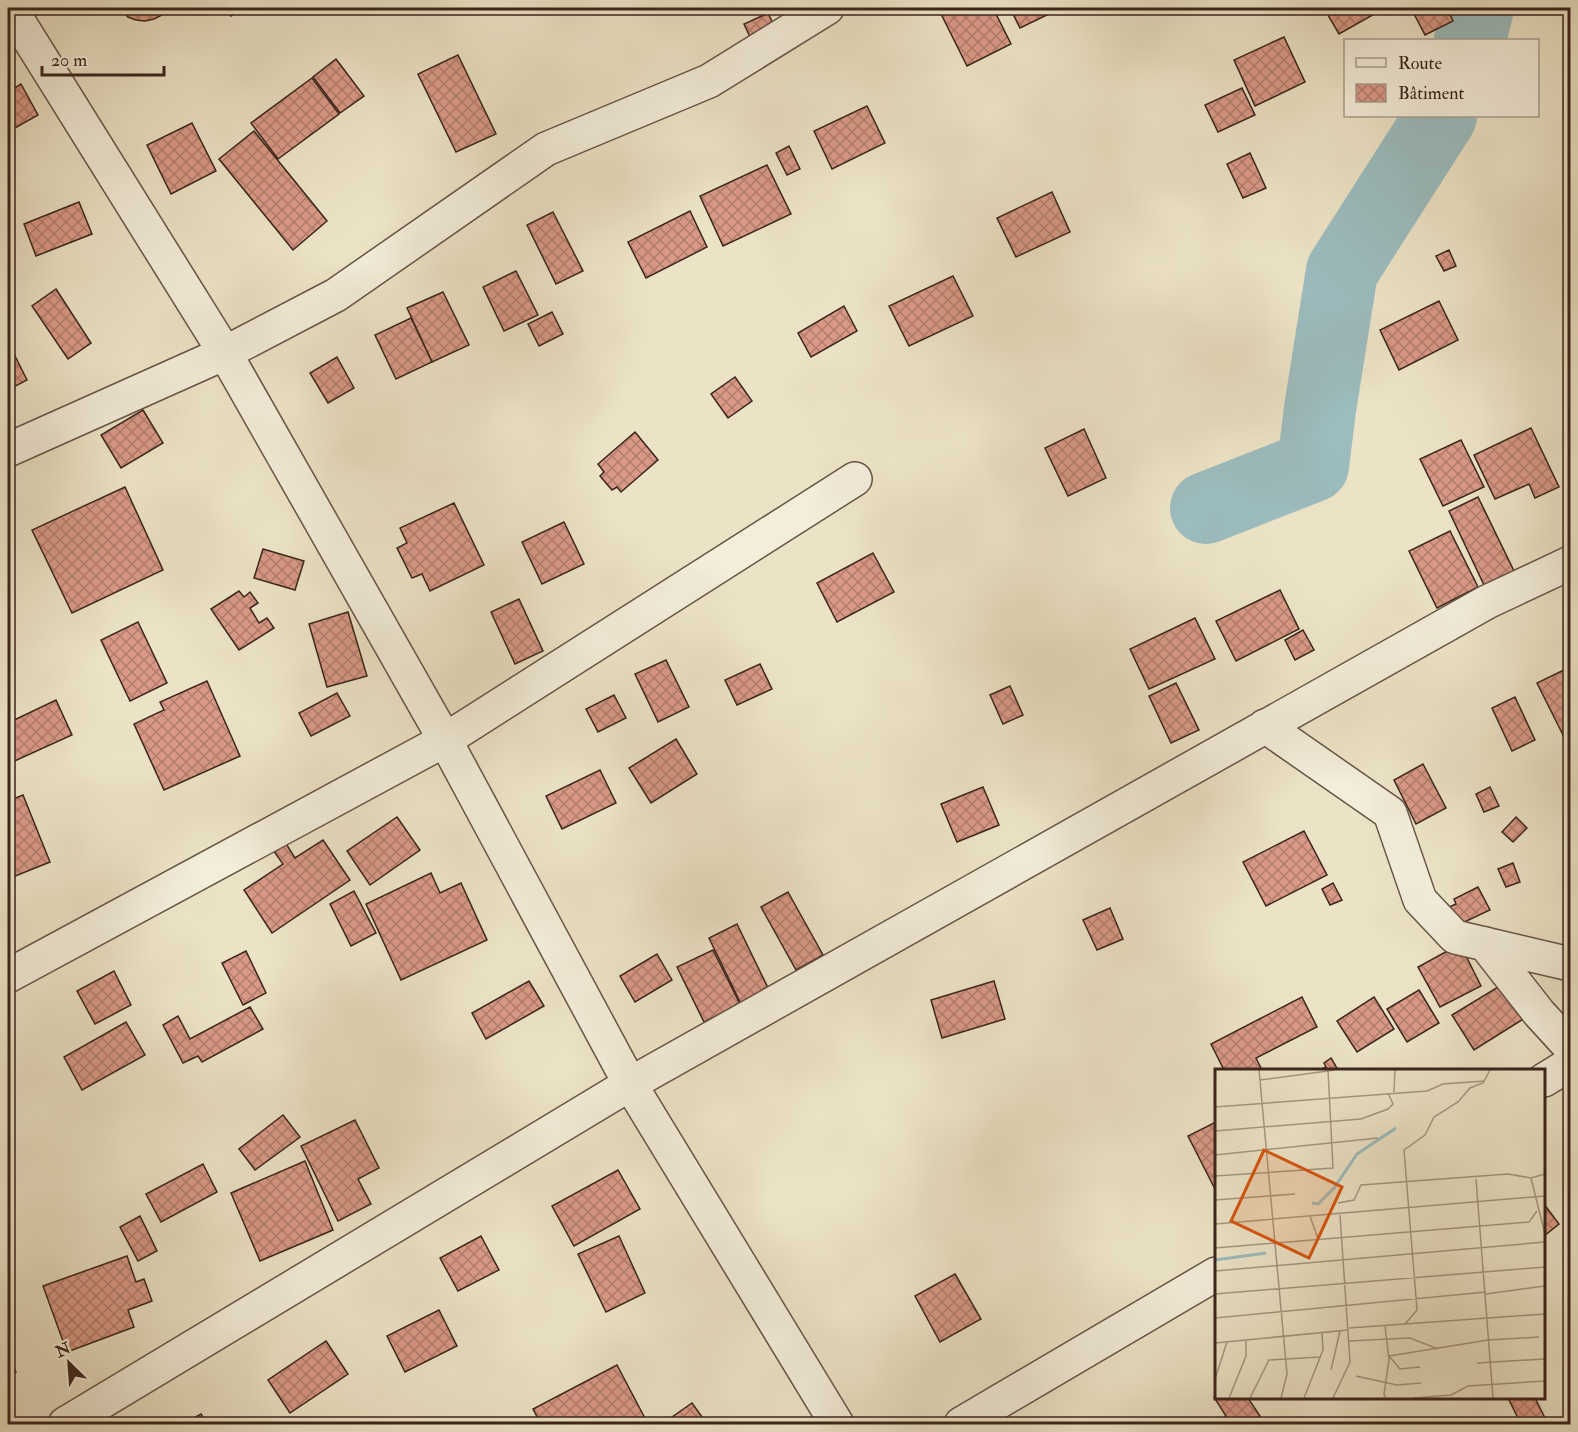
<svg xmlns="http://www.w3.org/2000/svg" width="1578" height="1432" viewBox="0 0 1578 1432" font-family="'IM FELL Double Pica',serif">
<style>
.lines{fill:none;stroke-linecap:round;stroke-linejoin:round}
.river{stroke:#9cbcbe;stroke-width:72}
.building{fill:url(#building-cross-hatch);stroke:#3a251c;stroke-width:1.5}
.street-casing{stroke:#665446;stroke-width:36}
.street{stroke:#f3edda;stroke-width:33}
.inset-river{fill:none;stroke:#9cbcbe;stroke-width:3}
.inset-road{fill:none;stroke:#a59782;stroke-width:1.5}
.view{fill:#d7540e;fill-opacity:0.15;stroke:#d7540e;stroke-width:3}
.inset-edge{fill:none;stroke:#3a251c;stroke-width:3}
</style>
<defs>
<pattern id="building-cross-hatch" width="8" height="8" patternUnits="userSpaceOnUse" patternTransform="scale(1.5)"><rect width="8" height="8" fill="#d99986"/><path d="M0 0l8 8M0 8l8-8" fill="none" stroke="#b17d6d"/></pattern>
</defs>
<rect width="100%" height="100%" fill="#ece3c6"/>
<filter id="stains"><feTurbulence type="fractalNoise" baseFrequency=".00333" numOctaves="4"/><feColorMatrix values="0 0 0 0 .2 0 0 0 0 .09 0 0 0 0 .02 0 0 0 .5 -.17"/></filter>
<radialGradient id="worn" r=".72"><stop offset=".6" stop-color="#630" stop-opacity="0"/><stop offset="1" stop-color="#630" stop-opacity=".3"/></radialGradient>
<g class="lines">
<g class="river">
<path d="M1470,40L1478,8"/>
<path d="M1206,508L1313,466L1320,409L1342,271L1441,116"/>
</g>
</g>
<g class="building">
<path d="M120,8H168L162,15L154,19L145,21L136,20L128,17Z"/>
<path d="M225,8H243L231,16Z"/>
<path d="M938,8H993L1011,44L967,66Z"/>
<path d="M1010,8H1043L1047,15L1020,28Z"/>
<path d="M1328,8H1385L1339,34L1325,10Z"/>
<path d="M1411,8H1447L1453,21L1425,35Z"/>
<path d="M768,13L776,30L752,41L744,24Z"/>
<path d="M1284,37L1305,82L1255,106L1234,60Z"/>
<path d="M458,55L496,134L456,152L418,74Z"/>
<path d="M336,59L364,96L340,113L313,77Z"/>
<path d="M312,78L339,114L278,159L251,123Z"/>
<path d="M21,84L38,115L8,132V92Z"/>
<path d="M1242,88L1255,115L1218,132L1205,105Z"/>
<path d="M867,106L885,143L832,169L814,131Z"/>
<path d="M192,123L216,171L171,194L147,145Z"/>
<path d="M254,131L327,221L293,250L219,159Z"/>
<path d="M789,146L800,169L787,175L776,153Z"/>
<path d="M1250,153L1266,188L1243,198L1227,164Z"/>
<path d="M767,165L791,214L723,246L700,196Z"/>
<path d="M1052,192L1070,232L1016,257L997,218Z"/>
<path d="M79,202L92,234L36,256L24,224Z"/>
<path d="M690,211L707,247L646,278L628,242Z"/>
<path d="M553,212L583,271L556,284L527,225Z"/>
<path d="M1449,250L1456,266L1444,271L1436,256Z"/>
<path d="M516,271L538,315L504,331L483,287Z"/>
<path d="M953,276L973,316L909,346L889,306Z"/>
<path d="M56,289L91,343L68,359L32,306Z"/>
<path d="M443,292L469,345L432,362L407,308Z"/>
<path d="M1439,301L1458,340L1399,370L1380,330Z"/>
<path d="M844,306L857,331L811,357L798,333Z"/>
<path d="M552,312L563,334L539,346L528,324Z"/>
<path d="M411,318L432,362L396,379L375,335Z"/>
<path d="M8,342L27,380L8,390Z"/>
<path d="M337,357L354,388L328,403L310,373Z"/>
<path d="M735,377L752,401L728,418L711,394Z"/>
<path d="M143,410L163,443L121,468L101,435Z"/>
<path d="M1531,428L1559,487L1535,498L1529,484L1495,499L1474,455Z"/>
<path d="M1084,429L1106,478L1068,496L1045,448Z"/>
<path d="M635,432L658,460L621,492L617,487L612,490L600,476L604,472L598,464Z"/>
<path d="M1461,440L1484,487L1443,506L1420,459Z"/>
<path d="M125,487L163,570L72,613L32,530Z"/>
<path d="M1478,497L1514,571L1484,585L1449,511Z"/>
<path d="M454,503L484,565L430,591L422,574L412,578L397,548L407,543L400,528Z"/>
<path d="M564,522L584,564L542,584L522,542Z"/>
<path d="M1450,531L1478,587L1437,608L1409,551Z"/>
<path d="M263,549L304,561L295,590L254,578Z"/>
<path d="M873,553L894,592L837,622L817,583Z"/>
<path d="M1280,590L1299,629L1236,661L1216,621Z"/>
<path d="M239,591L244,597L250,592L258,603L250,608L259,623L267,618L274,628L239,650L211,609Z"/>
<path d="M519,599L543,651L515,664L491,612Z"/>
<path d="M348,612L367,676L327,687L309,624Z"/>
<path d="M1195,618L1215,659L1149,689L1130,649Z"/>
<path d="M138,622L167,683L130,701L101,640Z"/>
<path d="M1303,630L1314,650L1295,660L1285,640Z"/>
<path d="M666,660L689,707L658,722L635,674Z"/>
<path d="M760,664L772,689L737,705L725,680Z"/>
<path d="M1570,667V736L1565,739L1537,683Z"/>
<path d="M207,681L240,756L164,790L134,724L164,710L160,702Z"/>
<path d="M1176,683L1199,730L1171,743L1149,696Z"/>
<path d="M1010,686L1023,715L1003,724L990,695Z"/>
<path d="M337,693L350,716L311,736L299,713Z"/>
<path d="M614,695L626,718L598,732L586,709Z"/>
<path d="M1515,697L1535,740L1512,751L1492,708Z"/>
<path d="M56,700L72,735L8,764V723Z"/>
<path d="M676,739L697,774L651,803L629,768Z"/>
<path d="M1423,764L1446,808L1416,824L1394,780Z"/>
<path d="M600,770L616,803L562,829L546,796Z"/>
<path d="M983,787L999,825L957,842L941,804Z"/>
<path d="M1490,787L1499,806L1484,812L1476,794Z"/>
<path d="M23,795L50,862L8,879V801Z"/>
<path d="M397,817L420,850L370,885L347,851Z"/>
<path d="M1516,817L1527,828L1513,842L1502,832Z"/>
<path d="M1304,831L1327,875L1266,906L1243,862Z"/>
<path d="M323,840L350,880L272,933L244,890L283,864L273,850L285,842L295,858Z"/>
<path d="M1513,863L1520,882L1506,887L1498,869Z"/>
<path d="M431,873L440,893L461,883L487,940L401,980L366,904Z"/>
<path d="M1333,883L1342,900L1330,905L1322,889Z"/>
<path d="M1478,887L1490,910L1456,926L1447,908L1456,904L1454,899Z"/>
<path d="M354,891L376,933L351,946L330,904Z"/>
<path d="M788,892L823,955L796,970L761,907Z"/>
<path d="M1110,908L1123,939L1097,950L1083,920Z"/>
<path d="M737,924L769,990L741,1004L709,938Z"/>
<path d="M1460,944L1481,986L1440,1007L1418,967Z"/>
<path d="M713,950L740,1004L704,1022L677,967Z"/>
<path d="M246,951L266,993L243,1005L222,963Z"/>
<path d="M657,954L672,980L635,1002L620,976Z"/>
<path d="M114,971L131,1005L95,1024L77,991Z"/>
<path d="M529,981L544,1006L486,1039L472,1013Z"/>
<path d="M994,981L1005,1019L942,1038L931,1000Z"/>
<path d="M1503,984L1525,1018L1474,1050L1452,1015Z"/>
<path d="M1419,990L1439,1023L1407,1042L1387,1009Z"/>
<path d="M1302,997L1317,1027L1256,1058L1262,1070H1224L1211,1044Z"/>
<path d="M1374,997L1394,1029L1357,1052L1337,1021Z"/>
<path d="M250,1007L263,1029L202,1062L198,1056L183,1063L163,1025L178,1016L190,1039Z"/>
<path d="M126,1022L145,1055L82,1090L64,1057Z"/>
<path d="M1331,1058L1338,1070H1319L1326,1067L1324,1063Z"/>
<path d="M283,1115L300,1137L255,1170L239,1149Z"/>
<path d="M355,1120L379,1168L358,1179L371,1204L338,1221L301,1146Z"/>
<path d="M1216,1122V1188L1215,1189L1188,1136Z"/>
<path d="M305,1161L333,1230L260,1261L231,1193Z"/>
<path d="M203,1164L217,1192L161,1222L146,1194Z"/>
<path d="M618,1170L640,1209L574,1246L552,1206Z"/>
<path d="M1544,1204L1559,1224L1544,1236Z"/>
<path d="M140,1216L157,1251L138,1261L120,1227Z"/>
<path d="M481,1236L499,1270L458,1291L440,1258Z"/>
<path d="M619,1236L645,1293L606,1312L578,1254Z"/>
<path d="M127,1256L136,1282L144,1279L152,1301L128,1310L134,1327L67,1352L43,1286Z"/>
<path d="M955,1274L981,1319L940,1342L915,1296Z"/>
<path d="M439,1310L457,1346L405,1372L387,1336Z"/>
<path d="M326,1341L348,1374L290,1413L268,1380Z"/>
<path d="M8,1354L16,1372L8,1376Z"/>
<path d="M617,1365L648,1424H541L533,1409Z"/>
<path d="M1216,1395V1398H1248L1260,1416L1247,1424H1213L1226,1416L1214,1397Z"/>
<path d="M1508,1398H1535L1548,1424H1521Z"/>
<path d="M692,1403L707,1424H666L665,1422Z"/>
<path d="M201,1414L207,1424H183Z"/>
</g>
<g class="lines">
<defs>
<g id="street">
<path d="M10,8L225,353L445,740L630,1084L837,1424"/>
<path d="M8,450L225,353L336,295L546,149L709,81L827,8"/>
<path d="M1265,726L1390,813L1420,900L1455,937L1485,944L1539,1013L1570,1047"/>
<path d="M1485,944L1570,964"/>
<path d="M8,976L445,740L855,479"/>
<path d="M1544,1080L1570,1064"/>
<path d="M65,1424L630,1084L1487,602L1570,563"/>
<path d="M961,1424L1216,1274"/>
</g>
</defs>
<use href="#street" class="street-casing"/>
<use href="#street" class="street"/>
</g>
<g transform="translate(1215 1069)">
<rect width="330" height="330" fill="#ece3c6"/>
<path class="inset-river" d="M97,134L103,135L119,119L142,85L181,59M0,191L51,184"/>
<path class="inset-road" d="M44,1L72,305L66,329M45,11L120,1M179,23L180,1M0,38L212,22L228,15L270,12M0,62L146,50L173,40L178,35L173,24M0,86L163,69M0,107L118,99L113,1M316,109L330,165M261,110L278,329M0,131L80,125M123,134L139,131L146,116L293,105L316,109L330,105M95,147L103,170M0,155L330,127M0,179L314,153L322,142M0,202L330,173M0,225L330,198M271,225L330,217M0,249L271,223M190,255L202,241L189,81L210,66L219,48L243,33L255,19L268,14L275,1M170,257L174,291L169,325L171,329M134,259L330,245M134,272L195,269L223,280M0,274L133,261M174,287L273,271L324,268M174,287L185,300L205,298M262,294L330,290M116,301L125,262M141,307L182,316L206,314M0,310L12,273M14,329L31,287V271M35,329L54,291L105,288M89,329L108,281L107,264M118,329L135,293L125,146M199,329L236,326L253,317L330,312"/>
<path class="view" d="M49,81L127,118L94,189L16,152Z"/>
<rect width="330" height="330" class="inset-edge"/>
</g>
<rect width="1578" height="1432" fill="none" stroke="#ece3c6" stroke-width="30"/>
<rect x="9" y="9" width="1560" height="1414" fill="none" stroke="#3a251c" stroke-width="3"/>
<rect x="15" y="15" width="1548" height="1402" fill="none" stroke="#3a251c" stroke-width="1.5"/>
<rect x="1344" y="39" width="195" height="78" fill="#f3edda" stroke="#a99d8e" stroke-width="1.5"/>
<rect x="1356" y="58" width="30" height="9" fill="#f3edda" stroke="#a99d8e" stroke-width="1.5"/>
<text x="1398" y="69" font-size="18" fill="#3a251c">Route</text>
<rect x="1356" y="84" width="30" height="18" fill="url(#building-cross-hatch)" stroke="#a99d8e" stroke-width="1.5"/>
<text x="1398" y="99" font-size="18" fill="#3a251c">Bâtiment</text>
<g transform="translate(69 1363) rotate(335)" stroke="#f3edda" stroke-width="4.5" paint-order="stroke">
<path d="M0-4.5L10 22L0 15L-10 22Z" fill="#3a251c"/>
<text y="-9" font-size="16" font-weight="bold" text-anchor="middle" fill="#3a251c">N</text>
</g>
<path d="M42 66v9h122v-9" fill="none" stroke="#3a251c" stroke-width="3"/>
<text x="51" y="66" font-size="18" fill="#3a251c" stroke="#f3edda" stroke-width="4.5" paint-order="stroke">20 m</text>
<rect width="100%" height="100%" filter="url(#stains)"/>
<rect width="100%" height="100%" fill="url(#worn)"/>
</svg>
